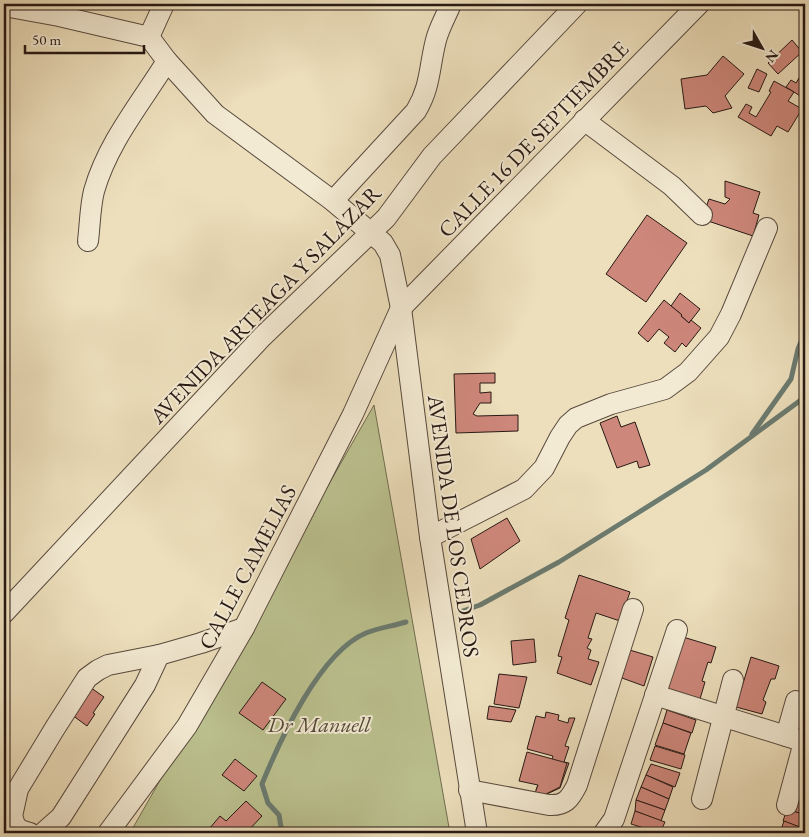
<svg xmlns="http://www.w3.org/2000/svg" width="809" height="837" viewBox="0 0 809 837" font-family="'EB Garamond',serif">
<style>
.green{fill:#bbc18f;stroke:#716d52}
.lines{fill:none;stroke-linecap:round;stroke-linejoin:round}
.stream{stroke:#6b7b70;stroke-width:5}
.building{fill:#ce877b;stroke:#271914}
.minor-casing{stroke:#584a3e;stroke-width:22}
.minor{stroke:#f3ead3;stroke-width:20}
.labels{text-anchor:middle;stroke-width:4;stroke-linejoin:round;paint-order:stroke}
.street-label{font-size:22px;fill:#271914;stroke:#f3ead3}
.park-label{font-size:22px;font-style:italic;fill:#534b39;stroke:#f3ead3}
</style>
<rect width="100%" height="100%" fill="#eddfbc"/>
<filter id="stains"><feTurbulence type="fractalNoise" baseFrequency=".004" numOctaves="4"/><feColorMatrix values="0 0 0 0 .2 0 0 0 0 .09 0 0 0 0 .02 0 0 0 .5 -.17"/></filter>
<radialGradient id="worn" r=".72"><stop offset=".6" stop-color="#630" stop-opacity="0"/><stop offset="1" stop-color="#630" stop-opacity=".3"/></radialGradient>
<path class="green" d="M374,405L450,833H130Z"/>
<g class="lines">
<g class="stream">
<path d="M752,434L791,379L798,349L805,332"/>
<path d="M460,612L480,605L559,562L636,514L706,470L805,397"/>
<path d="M282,833L279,815L268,803L262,784C280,740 320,652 366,633C378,628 393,626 406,622"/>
</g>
</g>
<g class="building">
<path d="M792,40L802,52L778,74L768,63Z"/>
<path d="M723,56L744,74L725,96L732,108L713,113L706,106L685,109L681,79L707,75Z"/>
<path d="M805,68V99L786,87L791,80L796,83Z"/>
<path d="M757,69L767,74L759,92L748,88Z"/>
<path d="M774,81L794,92L788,101L802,109L788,132L777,126L771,136L738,117L746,104L752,107L749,113L756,117L771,92L769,91Z"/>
<path d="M725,181L760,192L753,213L759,215L753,236L702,219L709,199L725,204L730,199L725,197Z"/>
<path d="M647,215L687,243L646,302L606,274Z"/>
<path d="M680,293L700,309L689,323L681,316L682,315L671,306Z"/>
<path d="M664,300L682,315L681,316L689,323L691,320L701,328L686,347L682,343L675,352L664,343L669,337L659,329L648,342L638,333Z"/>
<path d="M495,373V383H480V393L491,392V403H480L473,414L477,416L518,415V431L456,433L454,374Z"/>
<path d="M617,416L621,427L635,422L650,465L639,468L637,461L617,468L600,423Z"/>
<path d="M507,518L520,541L480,569L471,539Z"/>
<path d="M579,575L630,592L620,621L596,613L588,638L592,639L587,648L591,650L588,659L599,662L591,685L557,673L562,657L558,656L569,620L565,618Z"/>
<path d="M683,637L716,647L711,663L708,662L702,681L705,682L700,699L666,689Z"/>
<path d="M534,639L536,662L513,665L511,641Z"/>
<path d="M623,648L653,657L644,686L622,678L625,664Z"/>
<path d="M751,657L779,666L775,679H771L763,700L766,702L762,714L736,707Z"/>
<path d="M499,674L527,677L519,708L494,704Z"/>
<path d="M262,682L286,699L263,730L239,713Z"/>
<path d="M87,685L104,697L93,713L95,714L87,726L64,709Z"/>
<path d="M489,706L516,710L511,722L487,719Z"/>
<path d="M805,709V729L799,727Z"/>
<path d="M667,710L696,720L692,733L663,723Z"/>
<path d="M546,712L559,715L558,720L568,723L569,718H575L565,746L569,747L564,762L569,763L560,788L547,794L536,790L539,782L549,786L553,775L549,770L553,756L527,749L536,716L545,718Z"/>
<path d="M663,723L691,733L684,754L655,745Z"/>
<path d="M655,746L685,755L681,769L650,760Z"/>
<path d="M527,752L567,763L560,787L546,794L535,793L538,785L519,781Z"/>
<path d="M235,759L257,776L244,791L222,775Z"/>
<path d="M651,764L680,773L675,787L646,775Z"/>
<path d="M646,775L673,787L669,799L641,787Z"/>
<path d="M641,787L669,799L665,810L636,800Z"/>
<path d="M791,796L805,801V815L787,809Z"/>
<path d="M636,800L665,810L661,821L635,811Z"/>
<path d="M246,801L262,816L246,833H215L209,829L220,816L226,821Z"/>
<path d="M787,809L805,815V829L783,821Z"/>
<path d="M635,811L665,822L660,833L631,824Z"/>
<path d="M784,821L805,829V833H780Z"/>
</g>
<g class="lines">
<defs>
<g id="minor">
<path d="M4,6L59,16L149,37L167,61L215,114L333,201L383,243L390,255L401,308L430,537L477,833"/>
<path d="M149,37L164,4"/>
<path d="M584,120L672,186L702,215"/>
<path d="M333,201L416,111C431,86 429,67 436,40C439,28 446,16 451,4"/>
<path d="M88,241C90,225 90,207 94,191C108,142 141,103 167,61"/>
<path d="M430,537L524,489L544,468L560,437L568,425L576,418L611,404L665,389L688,372L719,337L731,314L767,228"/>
<path d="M4,613L262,337L386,218L432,156L577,4"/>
<path d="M655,695L805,742"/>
<path d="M786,736L796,701"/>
<path d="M469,790L549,805C565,806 570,799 577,785L633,609"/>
<path d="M702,799L733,680"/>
<path d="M787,805L804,742"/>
<path d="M30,833L20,830L15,825L12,816L18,789L55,728L87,678L98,670L108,665L159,655"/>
<path d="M43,833L61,817L145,685L159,655L201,643L244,628"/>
<path d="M108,833L187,726L244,628L353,414L401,308L699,4"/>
<path d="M604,833L614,819L677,630"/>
</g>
</defs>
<use href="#minor" class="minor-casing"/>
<use href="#minor" class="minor"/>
</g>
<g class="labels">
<g class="street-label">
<text transform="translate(533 139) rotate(-46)" y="8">CALLE 16 DE SEPTIEMBRE</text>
<text transform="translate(265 304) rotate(-46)" y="8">AVENIDA ARTEAGA Y SALAZAR</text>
<text transform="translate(454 526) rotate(82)" y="8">AVENIDA DE LOS CEDROS</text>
<text transform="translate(247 567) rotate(-62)" y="8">CALLE CAMELIAS</text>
</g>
<g class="park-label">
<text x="319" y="732">Dr Manuell</text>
</g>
</g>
<rect width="809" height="837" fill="none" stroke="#eddfbc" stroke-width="20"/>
<rect x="5" y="5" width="799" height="827" fill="none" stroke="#271914" stroke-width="2.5"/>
<rect x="10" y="10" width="789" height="817" fill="none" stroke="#271914"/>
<g transform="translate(762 48) rotate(129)" stroke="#f3ead3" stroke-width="4" paint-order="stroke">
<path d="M0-4L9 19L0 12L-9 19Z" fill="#271914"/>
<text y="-8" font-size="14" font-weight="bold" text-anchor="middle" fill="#271914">N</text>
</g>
<path d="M25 45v8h119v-8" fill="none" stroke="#271914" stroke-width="2.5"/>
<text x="32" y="45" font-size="15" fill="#271914" stroke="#f3ead3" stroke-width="4" paint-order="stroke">50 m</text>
<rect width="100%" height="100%" filter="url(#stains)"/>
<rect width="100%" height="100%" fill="url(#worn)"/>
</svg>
